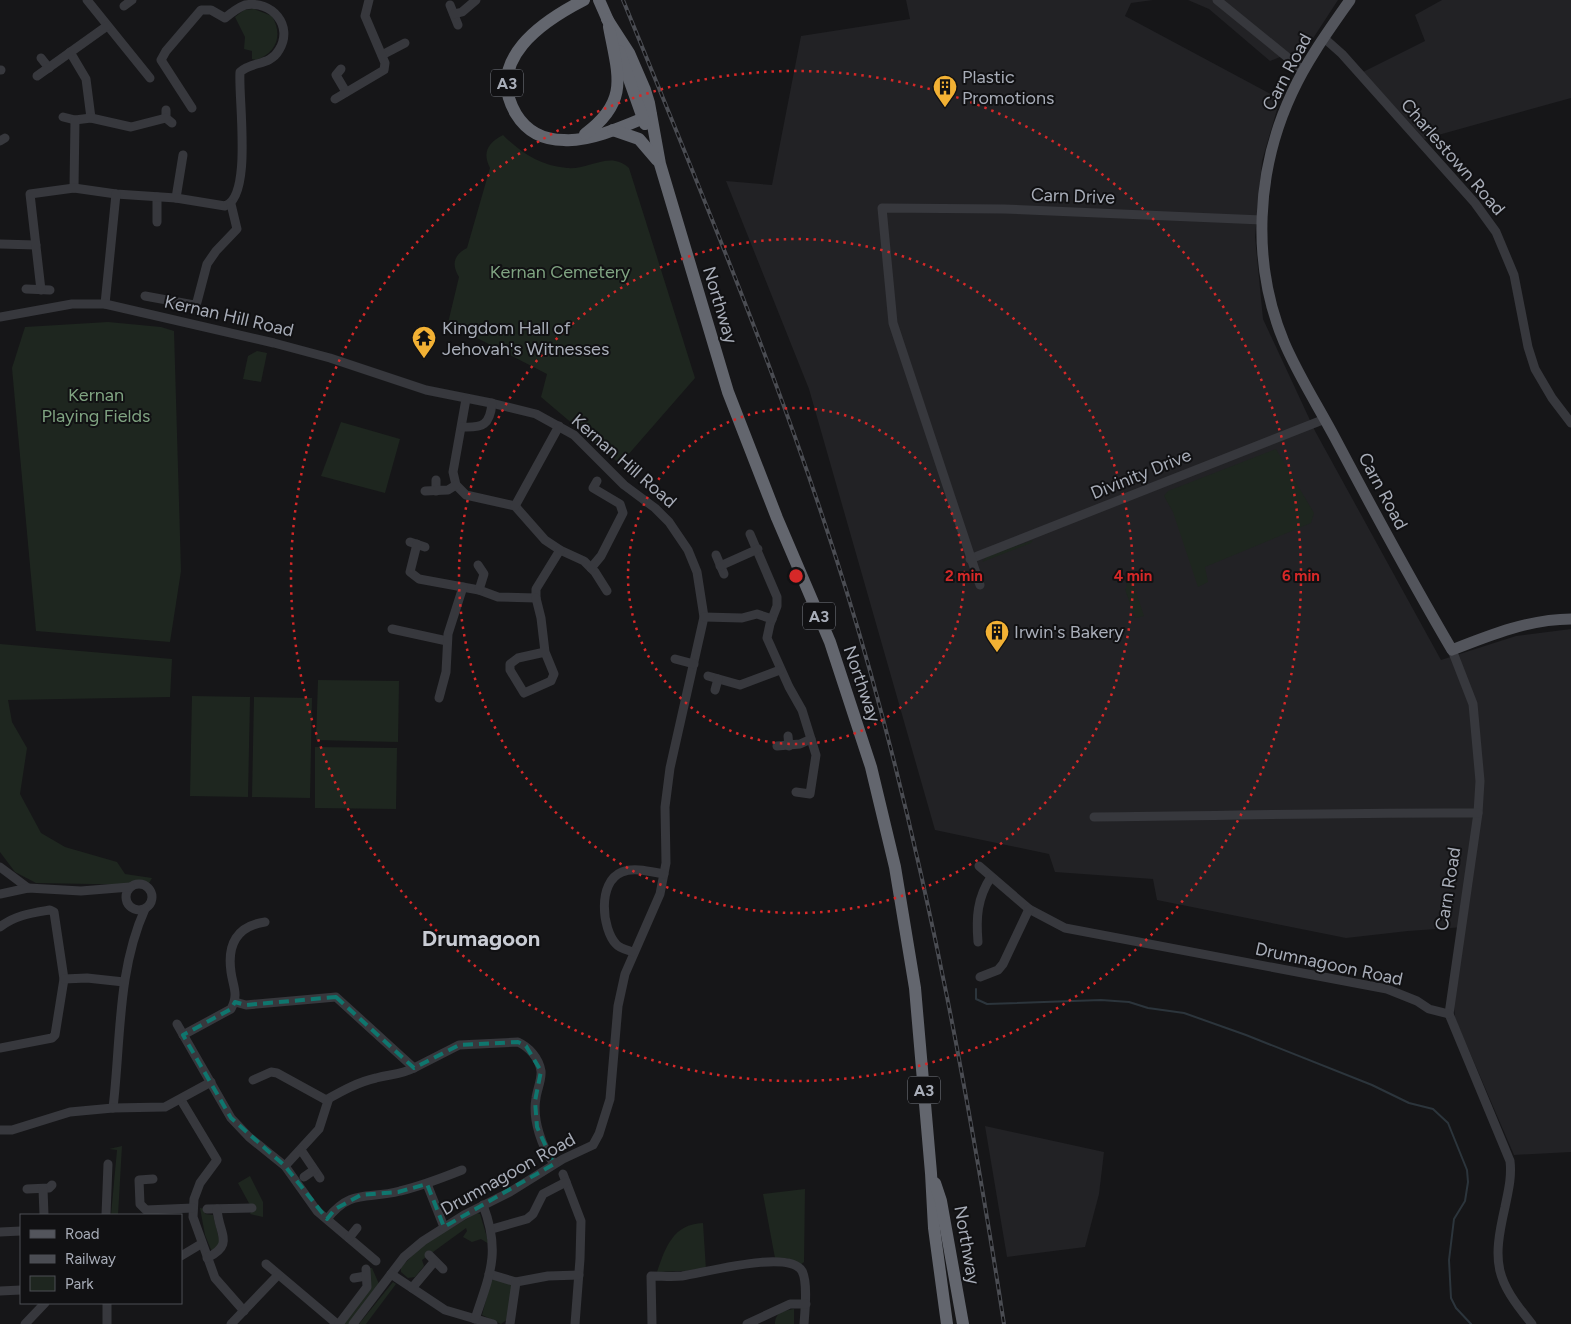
<svg xmlns="http://www.w3.org/2000/svg" width="1571" height="1324" viewBox="0 0 1571 1324" font-family="Figtree,sans-serif">
<style>
.built{fill:#222225}
.green{fill:#1e261f}
.lines{fill:none;stroke-linecap:round;stroke-linejoin:round}
.stream{stroke:#2c353c;stroke-width:2}
.minor{stroke:#37383d;stroke-width:9}
.major{stroke:#53555c;stroke-width:11}
.highway{stroke:#63666e;stroke-width:12}
.rail-casing{stroke:#4a4c52;stroke-width:4}
.rail{stroke:#111113;stroke-width:2;stroke-dasharray:5.5;stroke-linecap:butt}
.marked{fill:none;stroke:#0f766e;stroke-width:4;stroke-dasharray:10 6;stroke-linejoin:round}
.ring{fill:none;stroke:#d62828;stroke-width:2.5;stroke-dasharray:2.5 5}
.labels{text-anchor:middle;stroke-width:4;stroke-linejoin:round;paint-order:stroke}
.shield{fill:#111113;stroke:#7b7e86;stroke-width:1}
.shield-label{font-size:16px;font-weight:bold;fill:#a8adb8}
.street-label{font-size:18px;fill:#a8adb8;stroke:#111113}
.poi-label{font-size:18px;fill:#a8adb8;stroke:#111113;text-anchor:start}
.park-label{font-size:18px;fill:#7fa381;stroke:#111113}
.district-label{font-size:22px;font-weight:bold;fill:#c9ccd4;stroke:#111113}
.centre{fill:#d62828;stroke:#111113;stroke-width:2.5}
.ring-label{font-size:15px;text-anchor:middle;font-weight:bold;fill:#d62828;stroke:#111113;stroke-width:4;stroke-linejoin:round;paint-order:stroke}
</style>
<rect width="100%" height="100%" fill="#161618"/>
<g class="built">
<path d="M906,0H1153L1131,3L1125,16L1280,99L1262,161L1255,237L1263,319L1315,431L1441,660L1516,636L1571,629V1152L1514,1155L1455,1018L1454,1006L1464,927L1408,931L1346,938L1157,900L1153,879L1055,872L1049,854L935,830L809,389L726,181L772,185L801,36L910,19Z"/>
<path d="M1188,0H1338L1308,46L1270,61L1209,9Z"/>
<path d="M1442,0H1571V98L1424,139L1363,72L1425,41L1415,15Z"/>
<path d="M985,1126L1104,1152L1099,1194L1085,1247L1007,1257Z"/>
</g>
<g class="green">
<path d="M254,9L272,16C283,35 277,53 256,60L252,59V51L244,49L245,37L235,17L244,10Z"/>
<path d="M503,135C521,153 541,166 567,168C590,170 610,150 629,168L695,378L620,464L541,397L547,374L448,323L459,277C451,264 454,255 467,248L490,168C482,152 488,143 503,135Z"/>
<path d="M108,322L161,327L174,331L181,571L170,642L36,631L12,368L25,327Z"/>
<path d="M257,351L267,353L261,382L243,379L248,356Z"/>
<path d="M341,422L400,439L385,493L321,476Z"/>
<path d="M1276,449L1314,513L1311,523L1205,567L1208,582L1198,587L1173,512L1164,496L1168,491Z"/>
<path d="M1033,540L1031,543L982,562L987,556Z"/>
<path d="M1129,571L1144,616L1135,618L1125,589L1127,587L1125,578Z"/>
<path d="M0,644L172,659L170,697L8,700L12,722L27,748L20,794L41,833L65,847L117,862L125,874L152,878L148,885L36,883L15,872L0,852Z"/>
<path d="M318,680L399,681L398,742L316,740Z"/>
<path d="M192,696L250,697L248,797L190,796Z"/>
<path d="M254,697L312,698L310,798L252,797Z"/>
<path d="M315,747L397,748L396,809L315,808Z"/>
<path d="M122,1146L118,1215H111L117,1150L109,1149Z"/>
<path d="M250,1176L263,1202V1217L250,1214L255,1205H250L238,1183Z"/>
<path d="M805,1189L804,1262L800,1265L787,1258H775L763,1194Z"/>
<path d="M200,1208L205,1209V1214L213,1215L221,1246L212,1252L205,1235Z"/>
<path d="M477,1213L480,1214L489,1244L481,1239L472,1242L463,1237L467,1231L466,1228L422,1260L424,1266L415,1277L408,1278L401,1272V1267L425,1243Z"/>
<path d="M703,1223L706,1270L657,1272C665,1248 673,1224 703,1223Z"/>
<path d="M368,1268H372L379,1284L349,1324H342L371,1288Z"/>
<path d="M495,1279L512,1283L508,1319L501,1324L482,1315L491,1281Z"/>
<path d="M393,1282L396,1284L366,1324H359Z"/>
<path d="M794,1309V1324H775C775,1312 784,1311 794,1309Z"/>
</g>
<g class="lines">
<path class="stream" d="M976,989V999L987,1004L1101,1000L1129,1002L1148,1008L1184,1013L1246,1035L1372,1085L1409,1103L1433,1109L1448,1123L1467,1170L1468,1182L1465,1201L1454,1219L1449,1260L1451,1298L1456,1308L1471,1324"/>
<g class="minor">
<path d="M87,0L150,78"/>
<path d="M1217,0L1303,70"/>
<path d="M450,5L458,25"/>
<path d="M124,6L132,0"/>
<path d="M454,14L462,12L476,0"/>
<path d="M1324,38L1342,54L1475,203L1496,232L1514,275L1528,347L1535,369L1552,398L1571,423"/>
<path d="M70,52L86,79L91,118"/>
<path d="M382,55L405,43"/>
<path d="M41,58L49,68"/>
<path d="M341,69L336,75L346,92"/>
<path d="M0,70H1"/>
<path d="M37,76L107,26"/>
<path d="M335,99L384,70L385,63L365,16L369,0"/>
<path d="M166,110V118L172,123"/>
<path d="M63,117L75,120L91,118L131,127L166,118"/>
<path d="M0,141L5,138"/>
<path d="M74,188L75,120"/>
<path d="M176,198L183,155"/>
<path d="M157,222V197"/>
<path d="M0,244L36,245"/>
<path d="M26,289L50,290"/>
<path d="M41,290L30,194L74,188L116,194L176,198L225,206C253,197 238,98 240,72C252,61 270,66 279,50C294,26 272,0 245,5C237,8 231,13 225,18L211,10H201L166,51L161,60L192,108"/>
<path d="M145,296L194,305L197,302L207,264L216,251L237,229L231,204"/>
<path d="M105,304L116,194"/>
<path d="M0,317L72,304H105L274,343L330,358L426,390L491,403L536,414L574,435L624,485L655,508L669,522L688,550L697,572L704,617L670,768L665,807L666,863L660,894L625,974L618,1006L610,1099L599,1134L593,1145L563,1159L510,1192L464,1215L423,1241L404,1257L353,1324"/>
<path d="M466,399L453,472L456,485L466,495L515,506L545,540L560,550L584,561L595,572L607,591"/>
<path d="M462,427C483,428 490,425 492,403"/>
<path d="M436,480V491"/>
<path d="M425,491L448,490L456,485"/>
<path d="M515,506L559,426"/>
<path d="M750,534L777,597V606L770,624L767,638L789,687L802,710L816,755L810,794L796,792"/>
<path d="M410,542L425,547"/>
<path d="M417,544L410,572L419,579L479,590L498,597L536,598V589L560,550"/>
<path d="M716,555L724,574"/>
<path d="M970,559L1325,419"/>
<path d="M478,565L484,574L479,590"/>
<path d="M720,566L758,549"/>
<path d="M591,568L601,556L623,513L620,504L593,488L597,481"/>
<path d="M980,585L893,323L882,208L1004,209L1262,220"/>
<path d="M536,598L541,618L545,652L554,674L551,681L524,693L510,670V664L518,658L545,652"/>
<path d="M704,617L742,618L757,614L772,619"/>
<path d="M392,629L447,641"/>
<path d="M1452,650L1473,704L1480,781L1478,813L1449,1014L1510,1161C1512,1177 1508,1192 1505,1207C1492,1264 1495,1279 1532,1324"/>
<path d="M675,659L694,664"/>
<path d="M708,676L740,685L780,670"/>
<path d="M715,690L718,679"/>
<path d="M439,698L446,672L448,634L463,587"/>
<path d="M788,736L789,746"/>
<path d="M777,746L800,744L811,739"/>
<path d="M1094,817C1222,816 1350,812 1478,813"/>
<path d="M979,866L1029,909L1065,928L1387,989L1417,1001L1429,1009L1449,1014"/>
<path d="M0,867L28,888"/>
<circle cx="139" cy="897" r="13"/>
<path d="M0,894L28,888L81,891L130,887"/>
<path d="M0,927C15,915 32,913 50,910L54,912L64,979L55,1035L52,1038L0,1048"/>
<path d="M978,942C976,918 977,898 991,877"/>
<path d="M633,952C628,950 620,949 616,944C602,929 597,882 622,872C634,867 652,872 664,874"/>
<path d="M980,977L998,970L1003,964L1029,909"/>
<path d="M64,979L87,978L124,982"/>
<path d="M235,1002L246,1005L336,997L414,1068C400,1075 391,1074 376,1078C358,1082 342,1091 326,1100"/>
<path d="M177,1024L231,1118L249,1137L285,1166L317,1211L376,1261"/>
<path d="M183,1035L231,1009C239,994 233,987 231,972C227,944 237,926 265,922"/>
<path d="M414,1068L459,1045L518,1042C529,1047 539,1058 541,1071C542,1079 537,1090 536,1098C532,1120 542,1147 554,1164"/>
<path d="M253,1080L271,1072L277,1073L328,1101L319,1129L285,1166"/>
<path d="M181,1100L217,1160L200,1183L194,1199L193,1217L215,1278L244,1311"/>
<path d="M113,1108C121,1041 117,971 145,909"/>
<path d="M0,1130H12L70,1112L113,1108L165,1107L211,1082"/>
<path d="M301,1150L320,1178"/>
<path d="M563,1174L581,1221L580,1259L575,1324"/>
<path d="M304,1177L314,1170"/>
<path d="M153,1179L139,1180L140,1204L146,1210L193,1208"/>
<path d="M427,1184L444,1227"/>
<path d="M27,1189L49,1188L52,1185"/>
<path d="M43,1189L44,1215"/>
<path d="M207,1209L252,1208"/>
<path d="M106,1215L108,1164"/>
<path d="M327,1219C352,1188 367,1200 400,1191C421,1186 442,1178 462,1170"/>
<path d="M492,1229L527,1219L533,1214L543,1194L566,1182"/>
<path d="M0,1232L21,1231"/>
<path d="M349,1238L357,1228"/>
<path d="M429,1255L443,1269"/>
<path d="M181,1256L201,1244"/>
<path d="M207,1258C235,1244 219,1235 217,1209"/>
<path d="M266,1264L337,1324"/>
<path d="M391,1274L445,1310L493,1324"/>
<path d="M489,1274L516,1282L548,1276L579,1275"/>
<path d="M354,1278L366,1276"/>
<path d="M412,1288L434,1262"/>
<path d="M0,1291L21,1290"/>
<path d="M475,1319C490,1274 501,1252 483,1205"/>
<path d="M25,1324L45,1303"/>
<path d="M107,1324V1303"/>
<path d="M231,1324L278,1275"/>
<path d="M339,1324L367,1287L366,1269"/>
<path d="M510,1324L516,1282"/>
<path d="M652,1324L651,1276C662,1276 672,1277 682,1276C704,1273 789,1249 802,1271C808,1282 805,1311 804,1324"/>
<path d="M747,1324L790,1304H806"/>
</g>
<path class="major" d="M1350,0C1329,30 1307,60 1292,93C1256,170 1251,263 1284,342C1298,375 1318,406 1335,438C1373,510 1411,580 1452,650C1490,635 1530,619 1571,619"/>
<g class="highway">
<path d="M584,0C543,21 484,60 516,114C527,132 544,140 564,140C590,142 627,125 651,115"/>
<path d="M599,0L610,25"/>
<path d="M607,19L629,53L645,90L649,103L660,164L728,392L777,518L830,642L871,767L895,867L915,988L931,1173L934,1228L947,1324"/>
<path d="M619,51L645,124"/>
<path d="M613,130L639,139L657,160"/>
<path d="M585,134C630,101 618,75 609,27"/>
<path d="M935,1183L941,1201L963,1324"/>
</g>
<defs>
<path id="rail" d="M623,0C713,221 806,441 870,671C930,886 970,1104 1004,1324"/>
</defs>
<use href="#rail" class="rail-casing"/>
<use href="#rail" class="rail"/>
</g>
<path class="marked" d="M336,997L414,1068L459,1045L518,1042L526,1046L541,1071L535,1101L537,1127L554,1164L444,1227L427,1184L398,1192L361,1195L335,1209L327,1219L285,1166L231,1118L183,1035L231,1009L235,1002L246,1005Z"/>
<g class="ring">
<circle cx="796" cy="576" r="168"/>
<circle cx="796" cy="576" r="337"/>
<circle cx="796" cy="576" r="505"/>
</g>
<defs>
<symbol id="building-pin" viewBox="-11 -11 22 30"><path d="M0 17L-7.5 6A9.5 9.5 0 1 1 7.5 6Z" fill="#f2b134" stroke="#111113"/><path d="M-4-6H4V6H1V3H-1V6H-4ZM-2.5-4.3h1.7v1.8h-1.7ZM.8-4.3h1.7v1.8H.8ZM-2.5-1h1.7V.8h-1.7ZM.8-1h1.7V.8H.8Z" fill="#111"/></symbol>
<symbol id="temple-pin" viewBox="-11 -11 22 30"><path d="M0 17L-7.5 6A9.5 9.5 0 1 1 7.5 6Z" fill="#f2b134" stroke="#111113"/><path d="M0-6L5-2H3V0L6.5 2.5H4V6H1.5V3h-3V6H-4V2.5H-6.5L-3 0V-2H-5Z" fill="#111"/></symbol>
</defs>
<g fill-rule="evenodd">
<use href="#building-pin" x="931" y="73" width="28" height="38"/>
<use href="#temple-pin" x="410" y="324" width="28" height="38"/>
<use href="#building-pin" x="983" y="618" width="28" height="38"/>
</g>
<g class="labels">
<g class="shield">
<rect x="491" y="69.5" width="32" height="27" rx="4"/>
<rect x="803" y="602.5" width="32" height="27" rx="4"/>
<rect x="908" y="1076.5" width="32" height="27" rx="4"/>
</g>
<g class="shield-label">
<text x="507" y="89">A3</text>
<text x="819" y="622">A3</text>
<text x="924" y="1096">A3</text>
</g>
<g class="street-label">
<text transform="translate(1287 72) rotate(-62)" y="6">Carn Road</text>
<text transform="translate(1453 157) rotate(49)" y="6">Charlestown Road</text>
<text transform="translate(1073 196) rotate(2)" y="6">Carn Drive</text>
<text transform="translate(720 305) rotate(73)" y="6">Northway</text>
<text transform="translate(229 316) rotate(13)" y="6">Kernan Hill Road</text>
<text transform="translate(624 461) rotate(41)" y="6">Kernan Hill Road</text>
<text transform="translate(1141 474) rotate(-22)" y="6">Divinity Drive</text>
<text transform="translate(1383 491) rotate(62)" y="6">Carn Road</text>
<text transform="translate(862 684) rotate(71)" y="6">Northway</text>
<text transform="translate(1448 889) rotate(-81)" y="6">Carn Road</text>
<text transform="translate(1329 964) rotate(12)" y="6">Drumnagoon Road</text>
<text transform="translate(508 1174) rotate(-29)" y="6">Drumnagoon Road</text>
<text transform="translate(967 1245) rotate(80)" y="6">Northway</text>
</g>
<g class="poi-label">
<text x="962" y="83">Plastic<tspan x="962" dy="21">Promotions</tspan></text>
<text x="442" y="334">Kingdom Hall of<tspan x="442" dy="21">Jehovah's Witnesses</tspan></text>
<text x="1014" y="638">Irwin's Bakery</text>
</g>
<g class="park-label">
<text x="560" y="278">Kernan Cemetery</text>
<text x="96" y="401">Kernan<tspan x="96" dy="21">Playing Fields</tspan></text>
</g>
<g class="district-label">
<text x="481" y="946">Drumagoon</text>
</g>
</g>
<circle cx="796" cy="576" r="8" class="centre"/>
<g class="ring-label">
<text x="964" y="581">2 min</text>
<text x="1133" y="581">4 min</text>
<text x="1301" y="581">6 min</text>
</g>
<rect x="20" y="1214" width="162" height="90" fill="#111113" stroke="#4d4f55"/>
<rect x="30" y="1230" width="25" height="8" fill="#53555c" stroke="#4d4f55"/>
<text x="65" y="1239" font-size="15" fill="#a8adb8">Road</text>
<rect x="30" y="1255" width="25" height="8" fill="#4a4c52" stroke="#4d4f55"/>
<text x="65" y="1264" font-size="15" fill="#a8adb8">Railway</text>
<rect x="30" y="1276" width="25" height="15" fill="#1e261f" stroke="#4d4f55"/>
<text x="65" y="1289" font-size="15" fill="#a8adb8">Park</text>
</svg>
